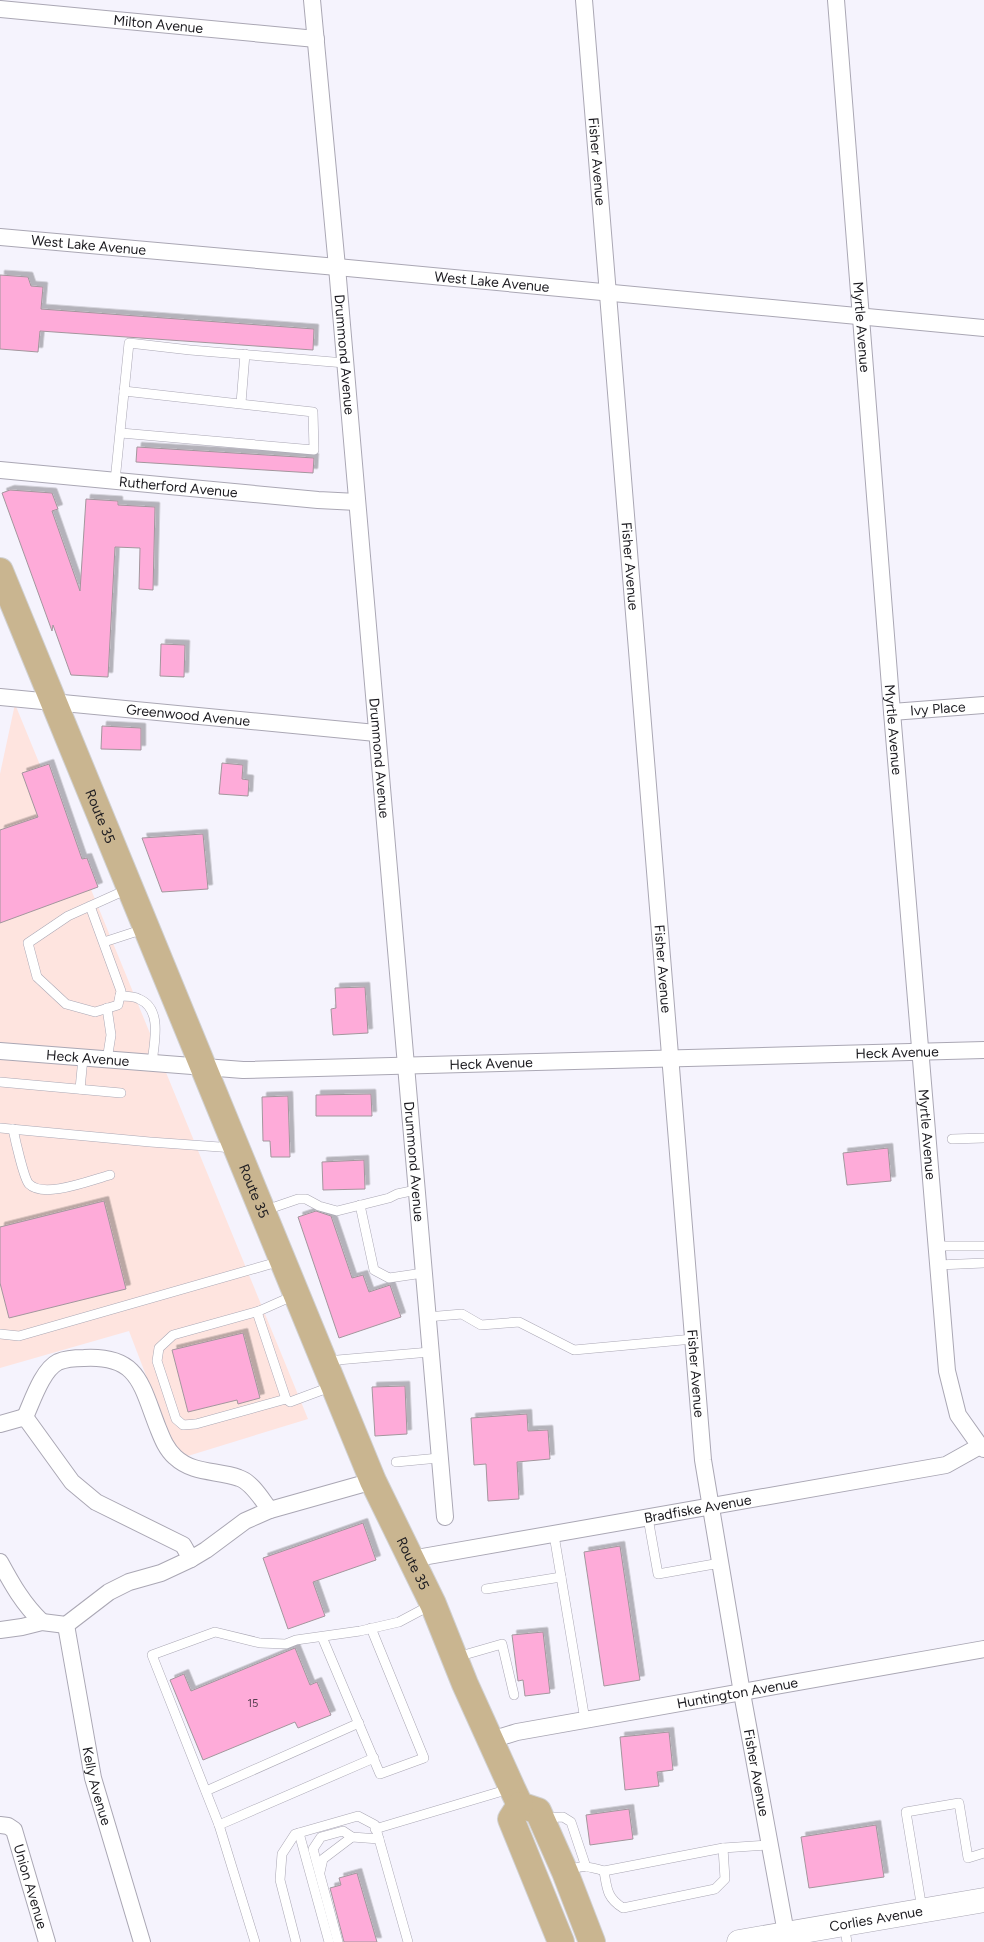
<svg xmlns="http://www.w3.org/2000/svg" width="984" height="1942" viewBox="0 0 984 1942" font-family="Figtree,sans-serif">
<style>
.industrial{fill:#fee4df}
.building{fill:#feabd9;stroke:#a3969d;filter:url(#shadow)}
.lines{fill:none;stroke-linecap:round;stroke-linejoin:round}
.service-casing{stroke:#aaa7b4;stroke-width:10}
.minor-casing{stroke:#aaa7b4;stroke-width:18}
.secondary-casing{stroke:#aaa7b4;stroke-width:25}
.primary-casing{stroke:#d1d1d2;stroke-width:28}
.service{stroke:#fff;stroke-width:9}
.minor{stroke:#fff;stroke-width:16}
.secondary{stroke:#fff;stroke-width:24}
.primary{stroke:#c9b590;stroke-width:26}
.labels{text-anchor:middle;stroke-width:4.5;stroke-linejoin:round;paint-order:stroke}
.number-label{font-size:11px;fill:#543e4e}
.street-label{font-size:14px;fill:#1b1a1f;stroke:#f5f3fd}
</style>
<defs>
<filter id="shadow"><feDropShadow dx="4.5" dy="-4.5" stdDeviation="0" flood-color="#0004"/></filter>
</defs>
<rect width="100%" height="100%" fill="#f5f3fd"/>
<path class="industrial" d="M15,704L308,1419L178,1459L129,1331L0,1368V774Z"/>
<g class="building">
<path d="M0,275L28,277L31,286L43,287L41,309L314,329L313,350L40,331L38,352L0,349Z"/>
<path d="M137,447L314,458L313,473L136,462Z"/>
<path d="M10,490L52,493L58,509L52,511L80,591L86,499L118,501V505L155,507L153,590L139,589L140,548L115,547L108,677L71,675L53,625L52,631L2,493Z"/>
<path d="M161,644L185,645L184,677L160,676Z"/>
<path d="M102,726L141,728V750L101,749Z"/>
<path d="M222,763L243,765L242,779L249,780L248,796L219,794Z"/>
<path d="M49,764L82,859L87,858L98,887L0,923V830L38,817L22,773Z"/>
<path d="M203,834L208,889L162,892L142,838Z"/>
<path d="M365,987L368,1033L333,1035L331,1009L336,1008L335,988Z"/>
<path d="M371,1094L372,1116H316V1095Z"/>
<path d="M288,1096L290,1157H271L270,1141H263L262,1097Z"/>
<path d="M888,1148L891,1181L847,1185L843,1153Z"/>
<path d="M364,1160L365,1189L323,1190L322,1162Z"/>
<path d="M104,1201L126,1289L9,1318L0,1283V1227Z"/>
<path d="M316,1211L331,1216L352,1278L363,1275L369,1292L390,1285L401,1317L339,1338L298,1217Z"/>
<path d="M243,1333L260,1398L238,1404L237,1400L188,1412L172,1350Z"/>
<path d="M405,1386L407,1434L375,1436L372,1387Z"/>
<path d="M527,1414L528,1431L548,1430L550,1459L517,1462L519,1499L488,1501L486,1464L474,1465L471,1418Z"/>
<path d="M363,1523L376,1560L313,1582L325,1616L288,1629L263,1558Z"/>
<path d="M620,1546L640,1680L604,1686L584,1552Z"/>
<path d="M543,1632L550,1693L525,1696L523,1680L518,1681L512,1635Z"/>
<path d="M295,1648L310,1685L317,1682L331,1715L298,1728L295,1722L203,1760L170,1680L184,1674L191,1691Z"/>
<path d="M669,1732L673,1770L657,1772L659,1786L625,1790L620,1737Z"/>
<path d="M629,1809L633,1839L590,1845L586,1815Z"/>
<path d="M876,1825L884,1877L809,1888L801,1837Z"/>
<path d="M357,1873L377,1942H344L330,1888L341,1885L339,1878Z"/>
</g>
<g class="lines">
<defs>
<g id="service">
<path d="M241,403L245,354"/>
<path d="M121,433L314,450L313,412L124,391"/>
<path d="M115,481L129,343L190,350L345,363"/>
<path d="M90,906L121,991L118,1005L95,1012L66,1004L37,977L28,943L68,916L128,889"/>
<path d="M104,942L144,929"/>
<path d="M120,996C126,996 134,996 139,999C163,1009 154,1043 152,1063"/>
<path d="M107,1008L111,1035L107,1060"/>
<path d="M0,1082L121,1093"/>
<path d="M80,1089L83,1058"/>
<path d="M0,1128L150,1142L234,1148"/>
<path d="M13,1129C15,1139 24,1179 29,1184C44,1199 91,1180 110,1175"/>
<path d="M952,1139L984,1138"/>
<path d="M360,1205L374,1270L389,1278L423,1273"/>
<path d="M263,1211L298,1199H306L319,1206L337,1211L389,1198L397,1194L416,1190"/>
<path d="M937,1246H984"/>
<path d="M938,1265L984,1263"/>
<path d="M295,1295L259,1311L258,1315L286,1399L290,1402L333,1386"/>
<path d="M259,1311L173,1335L159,1348L157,1361L176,1419L183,1425L196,1424L286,1399"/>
<path d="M427,1317L462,1314L481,1325L519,1322L574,1350L693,1339"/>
<path d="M0,1334L19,1336L281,1261"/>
<path d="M326,1361L430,1352"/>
<path d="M396,1462L439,1458"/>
<path d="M648,1518L658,1574L720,1563"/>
<path d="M554,1535L585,1720"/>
<path d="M486,1589L561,1577"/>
<path d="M322,1637L380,1774L424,1758L371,1628"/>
<path d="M457,1657L502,1644L514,1695"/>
<path d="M206,1791L359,1723"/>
<path d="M545,1818L563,1817L571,1822L586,1867"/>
<path d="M219,1825L374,1758"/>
<path d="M375,1829L509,1789"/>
<path d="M299,1833L329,1942"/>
<path d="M568,1871C581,1864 591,1867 604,1871L723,1848L769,1845"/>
<path d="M604,1871C607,1889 607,1898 623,1908L715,1889L725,1879L723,1848"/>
<path d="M320,1872L323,1859L352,1837"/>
<path d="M922,1909L906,1812L959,1803L968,1858L984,1853"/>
<path d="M844,1924L847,1942"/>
<path d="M255,1942L219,1825L152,1655L215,1632L260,1643L286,1644L296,1640L360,1631L399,1622L431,1605"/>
<path d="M296,1942L280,1880L282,1854L295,1834L358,1816L375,1825L408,1942"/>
<path d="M338,1942L313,1849L321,1837L343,1831L352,1837L379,1839"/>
</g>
<g id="minor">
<path id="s1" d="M312,0L337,267L445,1517"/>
<path id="s2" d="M584,0L703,1460L742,1693L786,1933"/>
<path id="s3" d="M836,0L892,712L947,1371L958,1415L980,1446L984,1449"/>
<path id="s4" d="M0,9L316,39"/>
<path id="s5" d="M0,237L337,267L984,328"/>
<path id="s6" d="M0,470L318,500L357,502"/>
<path id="s7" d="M0,697L376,733"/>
<path id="s8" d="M892,712L984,705"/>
<path id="s9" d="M0,1051L243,1070L984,1050"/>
<path d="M25,1417C32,1402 42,1370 58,1362C65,1359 76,1358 84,1358C139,1355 141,1385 158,1428C162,1438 166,1449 175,1457C193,1474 217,1470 239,1478C252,1482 262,1500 270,1510"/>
<path d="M0,1424L25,1417L72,1482L96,1502L183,1545L191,1559"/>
<path id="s10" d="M411,1559L946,1465L980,1446"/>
<path d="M0,1562C12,1584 23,1604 42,1622"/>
<path id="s11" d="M66,1625L93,1778L142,1942"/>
<path d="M0,1630L22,1627L42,1622L66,1625L109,1592L129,1582L161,1573L191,1559L206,1550L245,1521L270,1510L373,1481"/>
<path id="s12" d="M491,1740L517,1732L984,1649"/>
<path id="s13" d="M0,1825L8,1826L14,1830L47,1942"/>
</g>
<g id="secondary">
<path id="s14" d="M739,1942L984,1900"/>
</g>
<g id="primary">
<path id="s15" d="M0,571L373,1481L433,1604L465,1684L512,1788L520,1805L538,1811L565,1872L592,1942"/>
<path d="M520,1805L511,1819L561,1942"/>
</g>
</defs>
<use href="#service" class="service-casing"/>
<use href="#minor" class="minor-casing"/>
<use href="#secondary" class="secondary-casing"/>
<use href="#primary" class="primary-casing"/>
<use href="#service" class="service"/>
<use href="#minor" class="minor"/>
<use href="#secondary" class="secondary"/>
<use href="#primary" class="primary"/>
</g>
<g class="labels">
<g class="number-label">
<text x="253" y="1707">15</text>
</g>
<g class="street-label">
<text dy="5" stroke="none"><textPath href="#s4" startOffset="159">Milton Avenue</textPath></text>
<text dy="5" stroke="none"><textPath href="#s2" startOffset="162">Fisher Avenue</textPath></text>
<text dy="5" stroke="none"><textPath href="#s5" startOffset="89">West Lake Avenue</textPath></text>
<text dy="5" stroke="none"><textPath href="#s5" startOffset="494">West Lake Avenue</textPath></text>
<text dy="5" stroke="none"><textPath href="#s3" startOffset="328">Myrtle Avenue</textPath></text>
<text dy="5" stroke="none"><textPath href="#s1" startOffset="356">Drummond Avenue</textPath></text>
<text dy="5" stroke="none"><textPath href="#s6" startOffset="179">Rutherford Avenue</textPath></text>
<text dy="5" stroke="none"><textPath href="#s2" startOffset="568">Fisher Avenue</textPath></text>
<text dy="5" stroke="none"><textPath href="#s8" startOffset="46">Ivy Place</textPath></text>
<text dy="5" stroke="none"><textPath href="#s7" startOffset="189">Greenwood Avenue</textPath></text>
<text dy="5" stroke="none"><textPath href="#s3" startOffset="732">Myrtle Avenue</textPath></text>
<text dy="5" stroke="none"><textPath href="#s1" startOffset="761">Drummond Avenue</textPath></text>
<text dy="5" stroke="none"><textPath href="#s15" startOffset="265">Route 35</textPath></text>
<text dy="5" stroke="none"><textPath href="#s2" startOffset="972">Fisher Avenue</textPath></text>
<text dy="5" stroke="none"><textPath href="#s9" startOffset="898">Heck Avenue</textPath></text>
<text dy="5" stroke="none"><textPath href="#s9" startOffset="88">Heck Avenue</textPath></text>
<text dy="5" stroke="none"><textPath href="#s9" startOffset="492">Heck Avenue</textPath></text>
<text dy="5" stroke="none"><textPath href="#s3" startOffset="1138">Myrtle Avenue</textPath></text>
<text dy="5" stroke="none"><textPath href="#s1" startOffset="1166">Drummond Avenue</textPath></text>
<text dy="5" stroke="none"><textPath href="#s15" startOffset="670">Route 35</textPath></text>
<text dy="5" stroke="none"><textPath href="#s2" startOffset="1378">Fisher Avenue</textPath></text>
<text dy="5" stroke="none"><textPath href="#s10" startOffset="291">Bradfiske Avenue</textPath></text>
<text dy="5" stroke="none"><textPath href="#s15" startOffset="1075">Route 35</textPath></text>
<text dy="5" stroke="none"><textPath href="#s12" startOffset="251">Huntington Avenue</textPath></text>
<text dy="5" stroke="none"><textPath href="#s2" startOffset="1782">Fisher Avenue</textPath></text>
<text dy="5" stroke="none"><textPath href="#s11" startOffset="164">Kelly Avenue</textPath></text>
<text dy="5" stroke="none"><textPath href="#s13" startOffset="74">Union Avenue</textPath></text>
<text dy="5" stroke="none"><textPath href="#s14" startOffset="139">Corlies Avenue</textPath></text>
</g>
</g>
</svg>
